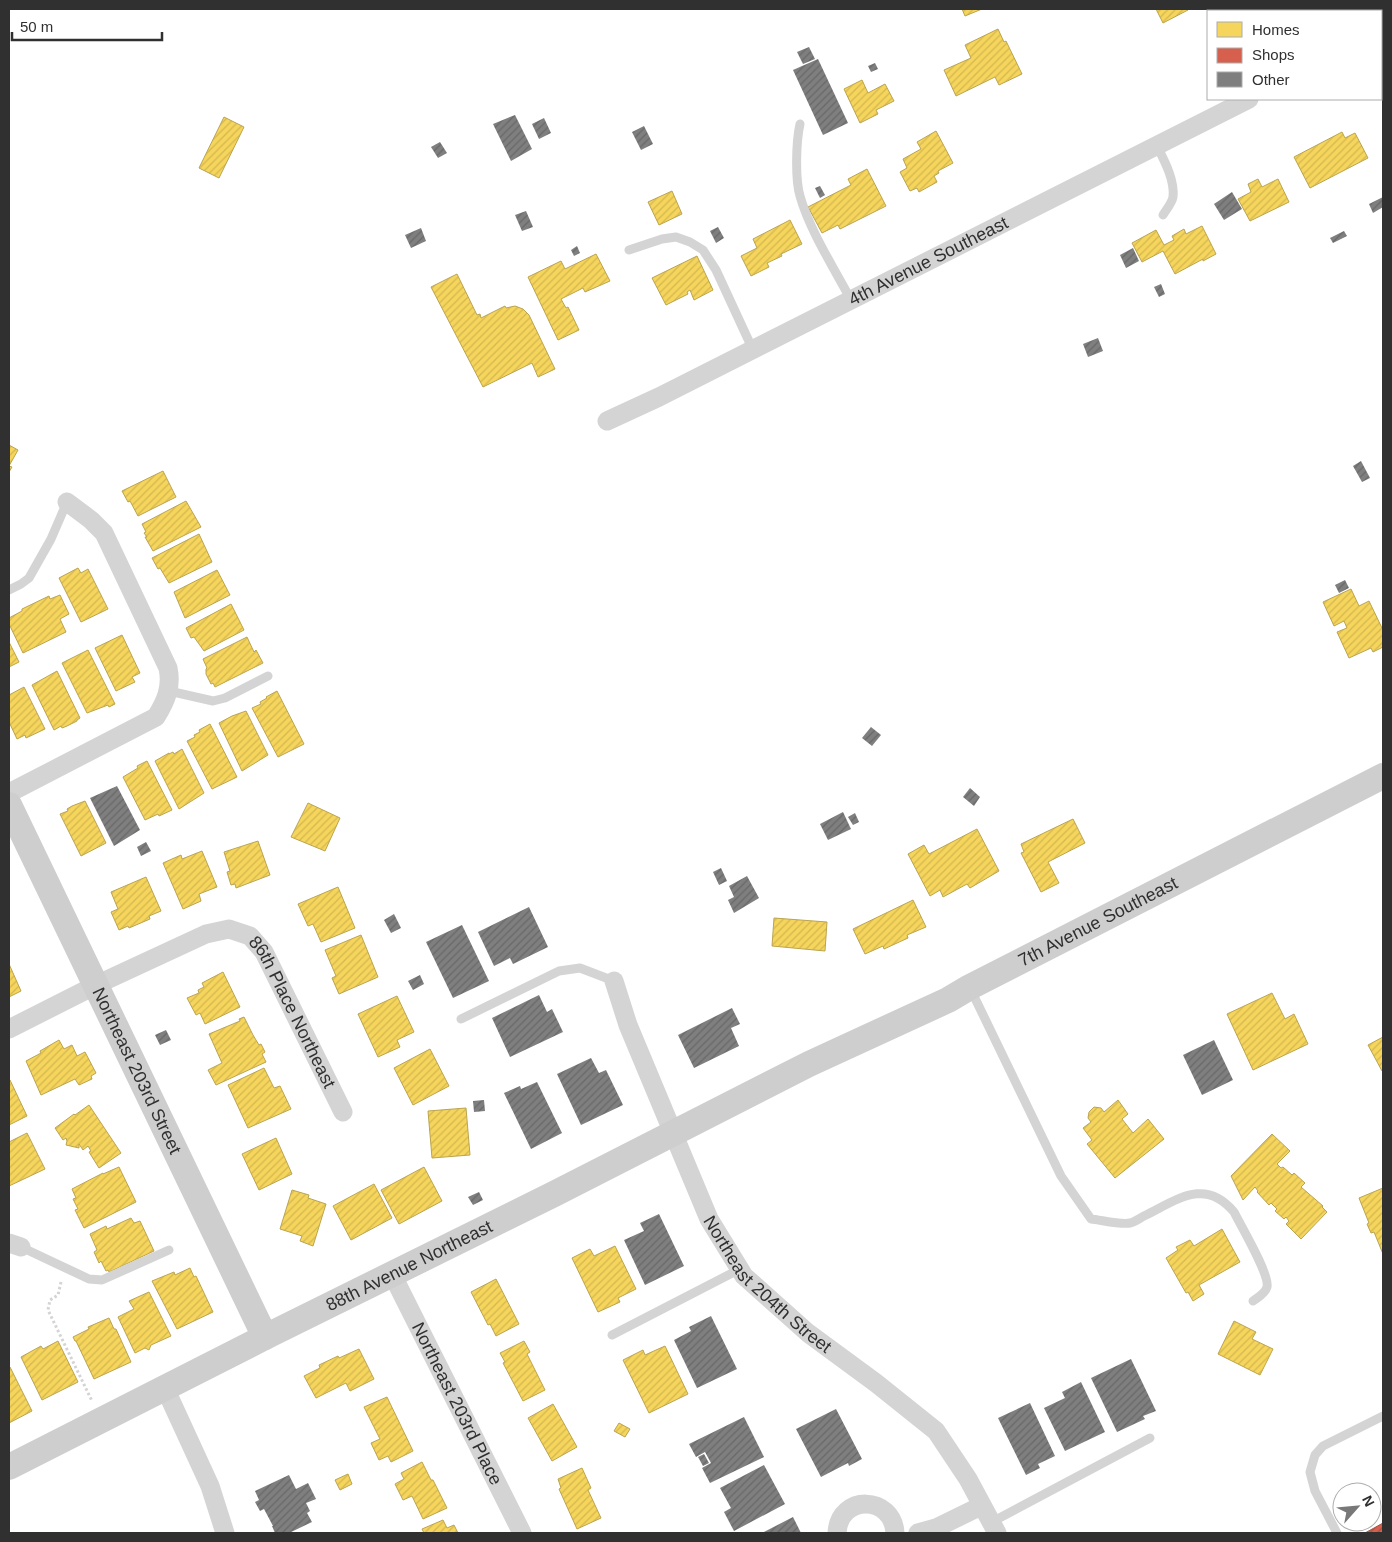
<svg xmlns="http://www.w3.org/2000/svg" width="1392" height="1542" viewBox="0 0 1392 1542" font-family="Helvetica,sans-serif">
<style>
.homes{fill:url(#homes-hatch);stroke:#bba44f}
.shops{fill:url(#shops-hatch);stroke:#a45244}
.building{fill:url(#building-hatch)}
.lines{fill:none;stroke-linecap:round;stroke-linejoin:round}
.path{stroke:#d4d4d4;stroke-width:3;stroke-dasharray:2.5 2.5;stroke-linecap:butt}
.lane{stroke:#d4d4d4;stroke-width:9}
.street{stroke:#d4d4d4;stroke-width:19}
.secondary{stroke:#cecece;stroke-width:26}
.labels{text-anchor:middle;stroke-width:5;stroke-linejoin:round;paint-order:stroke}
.street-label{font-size:18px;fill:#303030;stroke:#fff}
</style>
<defs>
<pattern id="homes-hatch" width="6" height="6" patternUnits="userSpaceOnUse" patternTransform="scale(1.25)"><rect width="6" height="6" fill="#f6d55c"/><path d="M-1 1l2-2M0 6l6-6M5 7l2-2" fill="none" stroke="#d3b750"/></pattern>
<pattern id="shops-hatch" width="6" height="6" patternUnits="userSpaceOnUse" patternTransform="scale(1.25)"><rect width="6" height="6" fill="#d6604d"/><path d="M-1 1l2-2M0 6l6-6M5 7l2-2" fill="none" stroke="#ae5040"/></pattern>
<pattern id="building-hatch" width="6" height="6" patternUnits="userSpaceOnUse" patternTransform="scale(1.25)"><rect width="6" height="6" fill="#7f7f7f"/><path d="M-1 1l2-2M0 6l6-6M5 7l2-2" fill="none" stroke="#686868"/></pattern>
</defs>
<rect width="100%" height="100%" fill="#fff"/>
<g class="homes">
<path d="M962,9H982L965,16Z"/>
<path d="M1156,9H1187L1188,10L1163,23Z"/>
<path d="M1233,9H1297V10L1228,11Z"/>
<path d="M998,29L1004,42L1006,41L1022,74L999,85L995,77L956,96L944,70L971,58L965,45Z"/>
<path d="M862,80L868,93L885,84L894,101L876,110L878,114L860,123L844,89Z"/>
<path d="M224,117L244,127L219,178L199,168Z"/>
<path d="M936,131L953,163L938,171L939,173L934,176L937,182L919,192L917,188L910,191L900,172L907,168L903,159L921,149L917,142Z"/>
<path d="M1342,132L1345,138L1355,133L1368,158L1310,188L1294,157Z"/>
<path d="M867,169L886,206L840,229L838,225L822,233L808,207L851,185L848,179Z"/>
<path d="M1258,179L1262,187L1278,179L1289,202L1250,221L1238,199L1251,192L1248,184Z"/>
<path d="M672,191L682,214L659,225L648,202Z"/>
<path d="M790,220L802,244L781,254L782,256L767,263L769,267L751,276L741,256L757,248L753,239Z"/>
<path d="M1202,226L1216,254L1203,261V259L1175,274L1163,251L1142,262L1132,243L1156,230L1164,245L1174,240L1172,236L1184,229L1186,234Z"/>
<path d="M596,254L610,281L585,292L583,288L561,299L566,308L568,307L579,330L558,340L528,277L561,261L565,269Z"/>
<path d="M697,256L713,290L694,300L690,290L687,292L688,294L666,305L652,278Z"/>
<path d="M457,274L477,315L480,314L481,318L505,306L506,308L515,306L523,309L529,315L555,369L538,377L532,363L483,387L431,287Z"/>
<path d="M9,445L18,450L9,466L12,467L9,472Z"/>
<path d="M163,471L176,497L138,516L130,501L128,502L122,491Z"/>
<path d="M186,501L201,527L153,551L145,537H147L144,533L146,532L142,524Z"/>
<path d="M199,534L212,562L169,583L160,568L158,569L152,558Z"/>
<path d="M78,568L81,573L88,569L108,609L81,622L59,578Z"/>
<path d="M217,570L230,595L185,618L174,592Z"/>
<path d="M1351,589L1359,606L1369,601L1382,628L1383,627V647L1373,652L1371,648L1349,658L1337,632L1347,628L1344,621L1334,626L1323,602Z"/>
<path d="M60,595L69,614L60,619L66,632L23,653L9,624V618L22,611V609L49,596L50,599Z"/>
<path d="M231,604L244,630L204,651L194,637L191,638L186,628Z"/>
<path d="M122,635L140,673L132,677L135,682L116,691L95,648Z"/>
<path d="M247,637L254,652L256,650L263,663L215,687L213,683L211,684L206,674V669L207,668L203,659Z"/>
<path d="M9,642L19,662L9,667Z"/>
<path d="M88,650L115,704L109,707L108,705L87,713L62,663Z"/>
<path d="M57,671L80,718L77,720V721L67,726L62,728L61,726L54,730L32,685Z"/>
<path d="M24,687L45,729L26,738L25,735L17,739L9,722V695Z"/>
<path d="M277,691L304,744L278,757L252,708L261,704L260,702L267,698L266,697Z"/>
<path d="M246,711L268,755L242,771L219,723L232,716Z"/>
<path d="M210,724L237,777L212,789L187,741L195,737L194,735L200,732L199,730Z"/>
<path d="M182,749L204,793L179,809L155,761L169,753V754L173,752L174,754Z"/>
<path d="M147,761L172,810L159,816L158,814L145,820L123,777L138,768L137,766Z"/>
<path d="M85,801L106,843L81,856L60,814L68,811L67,809L72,806Z"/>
<path d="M308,803L340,818L325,851L291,837Z"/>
<path d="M1073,819L1085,843L1048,862L1059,883L1041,892L1021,853L1024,852L1021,844Z"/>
<path d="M977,829L999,871L970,888L967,884L943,897L940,890L930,896L908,854L924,845L929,854Z"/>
<path d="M258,841L270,875L236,888L235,884L231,885L227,872L230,871L224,852Z"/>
<path d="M202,851L217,887L199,894L201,901L183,909L163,863L181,855L182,859Z"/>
<path d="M146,877L161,911L149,916L150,919L129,928L128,926L119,930L111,912L118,909L111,892Z"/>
<path d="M338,887L355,928L321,942L313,924L308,926L298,904Z"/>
<path d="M913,900L926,927L907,935L908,938L884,949L883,946L865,954L853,929Z"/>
<path d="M774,918L827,922L825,951L772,946Z"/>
<path d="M361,935L378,977L339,994L332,978L336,976L325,950Z"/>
<path d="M9,964L21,991L9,997Z"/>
<path d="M223,972L240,1007L205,1024L200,1013L196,1015L187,998L199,993L198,990L204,987L202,983Z"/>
<path d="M1272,993L1285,1019L1294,1014L1308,1044L1253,1070L1227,1014Z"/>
<path d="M397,996L414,1032L397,1040L400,1047L378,1057L358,1014Z"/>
<path d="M244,1017L253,1035L259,1045L261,1044L265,1052L262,1054L266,1062L216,1085L208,1070L222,1063L209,1034L240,1021L239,1019Z"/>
<path d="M1383,1037V1070L1382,1071L1368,1045Z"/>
<path d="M59,1040L64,1049L72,1045L77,1056L85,1052L96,1073L91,1076L92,1079L79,1085L75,1079L41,1095L26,1061L41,1053L40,1051Z"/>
<path d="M430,1049L449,1086L413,1105L394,1068Z"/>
<path d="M264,1068L274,1088L280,1086L291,1109L248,1128L228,1085Z"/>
<path d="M10,1080L27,1116L9,1125V1081Z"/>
<path d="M1118,1100L1128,1114L1122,1119L1133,1133L1148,1119L1164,1139L1115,1178L1087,1144L1092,1140L1083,1128L1091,1122L1088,1118L1089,1112L1094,1107L1101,1108L1104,1112Z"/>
<path d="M89,1105L121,1153L99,1168L89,1152L91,1151L88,1146L83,1150L79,1144V1148L66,1145L67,1141L66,1138L63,1140L55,1128L74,1114L75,1115Z"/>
<path d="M466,1108L470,1155L432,1158L428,1111Z"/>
<path d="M27,1133L45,1169L9,1186V1142Z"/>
<path d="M1272,1134L1290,1151L1277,1164L1281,1168L1283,1167L1292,1175L1294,1173L1305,1183L1301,1187L1323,1206L1322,1207L1327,1212L1301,1239L1286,1224L1289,1221L1286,1217L1284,1219L1275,1211L1277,1209L1271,1203L1269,1205L1257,1192L1258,1191L1255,1187L1243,1200L1231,1176Z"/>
<path d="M276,1138L292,1174L259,1190L242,1154Z"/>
<path d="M119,1167L136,1202L84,1228L75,1210L78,1209L73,1199L76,1198L72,1189L103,1173V1174Z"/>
<path d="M424,1167L442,1201L399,1224L381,1190Z"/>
<path d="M374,1184L392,1218L351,1240L333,1206Z"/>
<path d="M1383,1188V1254L1374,1232L1371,1233L1367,1224L1369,1223L1359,1198Z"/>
<path d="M292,1190L309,1195L308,1198L326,1204L313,1246L300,1241L302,1236L280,1229Z"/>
<path d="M131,1218L134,1223L140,1221L154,1251L109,1272L108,1270L106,1271L101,1261L99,1263L94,1252L97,1250L90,1234L106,1226L107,1229Z"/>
<path d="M1222,1229L1240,1262L1199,1285L1204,1294L1193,1301L1188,1292L1186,1293L1166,1258L1178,1250L1176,1247L1190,1240L1194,1246Z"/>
<path d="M615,1246L636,1289L618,1298L620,1302L598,1312L572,1258L590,1249L594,1256Z"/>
<path d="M190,1268L194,1277L196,1276L213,1312L177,1329L152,1281L174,1272L175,1275Z"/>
<path d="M496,1279L519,1324L496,1336L490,1324L488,1325L471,1292Z"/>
<path d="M149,1292L171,1336L151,1345L149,1350L145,1348L135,1353L118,1317L134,1309L129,1301Z"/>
<path d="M109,1318L114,1329H116L131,1362L94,1379L76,1341H75L73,1337L89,1329L88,1327Z"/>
<path d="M1234,1321L1256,1332L1252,1339L1273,1349L1260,1375L1218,1354Z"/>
<path d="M58,1341L78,1382L42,1400L21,1357L41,1346L43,1349Z"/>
<path d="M524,1341L530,1352L527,1354L545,1390L523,1401L503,1363L505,1362L500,1353Z"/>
<path d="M665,1346L688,1394L649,1413L623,1360L643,1350L645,1355Z"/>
<path d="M359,1349L374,1379L350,1391L346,1383L316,1398L304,1376L320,1368L319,1365L338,1356L339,1358Z"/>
<path d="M10,1367L32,1411L9,1423V1368Z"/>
<path d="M387,1397L413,1451L391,1462L388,1456L379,1460L371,1443L380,1439L364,1407Z"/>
<path d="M553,1404L577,1447L552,1461L528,1418Z"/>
<path d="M619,1423L630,1429L625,1437L614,1431Z"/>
<path d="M422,1462L431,1480H433L447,1508L423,1519L412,1496L403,1500L395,1484L404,1479L401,1473Z"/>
<path d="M582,1468L591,1488L588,1490L601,1518L577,1529L559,1489L561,1488L558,1479Z"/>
<path d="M348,1474L352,1484L340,1490L335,1480Z"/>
<path d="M443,1520L447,1528L454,1525L458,1533H424L422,1529Z"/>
</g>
<path class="shops" d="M1383,1523V1533H1365Z"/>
<g class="building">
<path d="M809,47L815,59L803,64L797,52Z"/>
<path d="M818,59L848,123L823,135L793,70Z"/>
<path d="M875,63L878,69L871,72L868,66Z"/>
<path d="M515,115L532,149L511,161L493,124Z"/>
<path d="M544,118L551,133L539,139L532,124Z"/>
<path d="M644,126L653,144L641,150L632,132Z"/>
<path d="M440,142L447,153L438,158L431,147Z"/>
<path d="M820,186L825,195L820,198L815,188Z"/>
<path d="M1232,192L1242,209L1224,220L1214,204Z"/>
<path d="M1383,197V207L1373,213L1369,204Z"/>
<path d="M526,211L533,227L522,231L515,215Z"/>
<path d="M718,227L724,238L716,243L710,231Z"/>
<path d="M421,228L426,241L411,248L405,235Z"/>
<path d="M1344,231L1347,236L1333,243L1330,238Z"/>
<path d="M577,246L580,253L574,256L571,250Z"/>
<path d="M1133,248L1139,261L1126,268L1120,255Z"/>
<path d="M1161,284L1165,294L1159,297L1154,287Z"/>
<path d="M1098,338L1103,351L1088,357L1083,344Z"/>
<path d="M1361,461L1370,478L1362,482L1353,466Z"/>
<path d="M1345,580L1349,588L1339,593L1335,585Z"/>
<path d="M871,727L881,735L872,746L862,738Z"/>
<path d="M117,786L140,830L114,846L90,798Z"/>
<path d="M970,788L980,797L974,806L963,797Z"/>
<path d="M843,812L851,829L828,840L820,824Z"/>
<path d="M855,813L859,822L853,825L848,817Z"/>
<path d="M146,842L151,851L141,856L137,847Z"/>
<path d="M721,868L727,881L719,885L713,872Z"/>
<path d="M747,876L759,898L734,913L728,900L734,897L729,886Z"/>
<path d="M529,907L548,947L513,964L510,958L494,966L478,932Z"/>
<path d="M394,914L401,928L391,933L384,920Z"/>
<path d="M462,925L489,981L453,998L426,942Z"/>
<path d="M420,975L424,984L413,990L408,981Z"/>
<path d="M539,995L547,1012L552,1009L563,1032L510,1057L492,1018Z"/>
<path d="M732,1008L740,1024L731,1028L739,1046L694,1068L678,1035Z"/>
<path d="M166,1030L171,1040L160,1045L155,1035Z"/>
<path d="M1214,1040L1233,1080L1202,1095L1183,1055Z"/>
<path d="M591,1058L599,1073L606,1070L623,1105L581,1125L557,1074Z"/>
<path d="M537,1082L562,1133L531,1149L504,1093L520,1086L521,1089Z"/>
<path d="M484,1100L485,1111L474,1112L473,1101Z"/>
<path d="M479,1192L483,1200L473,1205L468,1197Z"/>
<path d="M659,1214L684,1266L645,1285L624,1240L644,1231L640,1223Z"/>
<path d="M711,1316L737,1369L697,1388L674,1340L691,1331L689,1327Z"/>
<path d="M1131,1359L1156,1411L1143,1416L1145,1419L1117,1432L1091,1378Z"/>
<path d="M1081,1382L1105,1432L1065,1451L1044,1408L1065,1398L1062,1392Z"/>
<path d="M1030,1403L1055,1456L1038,1464L1040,1468L1026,1475L998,1418Z"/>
<path d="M836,1409L862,1459L849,1466L848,1463L821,1477L796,1429Z"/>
<path d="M744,1417L764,1457L710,1483L702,1468L711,1463L705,1452L696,1457L689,1444Z"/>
<path d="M704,1454L709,1463L703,1466L698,1457Z"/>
<path d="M764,1465L785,1504L734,1531L724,1512L731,1508L720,1488Z"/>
<path d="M289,1475L296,1489L308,1483L316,1499L306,1503L310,1511L307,1513L312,1522L289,1533H275L272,1526H273L264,1509L260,1511L255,1502L259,1500L255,1491Z"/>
<path d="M793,1517L801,1533H762Z"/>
</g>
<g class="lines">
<path class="path" d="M61,1282L58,1295L50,1300L48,1310L92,1401"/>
<g class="lane">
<path d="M800,124C796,142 795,179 800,196C809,229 835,270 851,300"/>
<path d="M1157,146C1164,160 1175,180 1173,197C1172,203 1166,210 1163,215"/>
<path d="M629,250L662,239L676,237L690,242L703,250L716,270L753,350"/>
<path d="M9,590L21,584L29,578L51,539L67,502"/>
<path d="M169,691L213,701L225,698L268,676"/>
<path d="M971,990L1061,1176L1091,1219C1101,1220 1121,1225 1130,1223C1135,1222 1140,1218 1144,1216C1177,1200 1205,1177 1234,1212C1241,1226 1270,1275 1267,1287C1265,1294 1258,1297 1253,1301"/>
<path d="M461,1019L559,971L580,968L614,981"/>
<path d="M21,1247L89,1279L102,1280L169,1250"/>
<path d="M612,1335L740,1269"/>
<path d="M990,1523L1150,1438"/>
<path d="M1337,1533L1315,1491L1310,1472L1315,1455L1323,1446L1383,1416"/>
</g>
<g class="street">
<path d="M1381,32L1383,31"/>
<path id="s1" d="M607,421L659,397L1249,99"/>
<path d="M9,793L156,717C166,701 172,687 168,668L104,533L91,520L67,502"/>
<path id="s2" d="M614,981L628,1025L709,1219L744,1276L808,1333L876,1383L936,1431L968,1479L997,1533"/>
<path id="s3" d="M9,1029L96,985L206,934L229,929L250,936L264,952L343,1112"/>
<path d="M9,1243L21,1247"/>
<path id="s4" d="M392,1274L522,1533"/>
<path d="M165,1388L210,1486L225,1533"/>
<path d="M837,1533C839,1494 893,1495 895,1533"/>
<path d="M918,1533L936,1528L981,1506"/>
</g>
<g class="secondary">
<path id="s5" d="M9,805L265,1337"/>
<path id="s6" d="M9,1467L265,1337L554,1194L809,1064L948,1000L970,987L1383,776"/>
</g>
</g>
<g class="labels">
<g class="street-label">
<text dy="6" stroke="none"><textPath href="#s1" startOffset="359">4th Avenue Southeast</textPath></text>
<text dy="6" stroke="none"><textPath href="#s6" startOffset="1218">7th Avenue Southeast</textPath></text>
<text dy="6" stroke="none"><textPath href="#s3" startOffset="352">86th Place Northeast</textPath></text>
<text dy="6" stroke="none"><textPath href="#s5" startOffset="295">Northeast 203rd Street</textPath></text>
<text dy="6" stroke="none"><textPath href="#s6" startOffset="448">88th Avenue Northeast</textPath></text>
<text dy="6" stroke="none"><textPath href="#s2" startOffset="345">Northeast 204th Street</textPath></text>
<text dy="6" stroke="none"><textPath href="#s4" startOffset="145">Northeast 203rd Place</textPath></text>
</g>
</g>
<rect width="1392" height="1542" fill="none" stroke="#303030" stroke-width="20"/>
<rect x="1207" y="10" width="175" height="90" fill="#ffffff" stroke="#acacac"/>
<rect x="1217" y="22" width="25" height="15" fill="#f6d55c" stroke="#acacac"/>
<text x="1252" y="35" font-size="15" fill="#303030">Homes</text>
<rect x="1217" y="48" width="25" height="15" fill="#d6604d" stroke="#acacac"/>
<text x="1252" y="60" font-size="15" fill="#303030">Shops</text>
<rect x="1217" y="72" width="25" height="15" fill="#7f7f7f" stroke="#acacac"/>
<text x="1252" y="85" font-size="15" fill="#303030">Other</text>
<g transform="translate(1357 1507) rotate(63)"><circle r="24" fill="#ffffff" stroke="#acacac"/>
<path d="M0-4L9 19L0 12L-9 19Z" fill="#787878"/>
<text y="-8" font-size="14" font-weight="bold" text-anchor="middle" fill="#303030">N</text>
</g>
<path d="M12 32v8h150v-8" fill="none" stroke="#303030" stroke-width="2.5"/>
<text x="20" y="32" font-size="15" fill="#303030" stroke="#ffffff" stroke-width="4" paint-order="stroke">50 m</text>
</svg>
